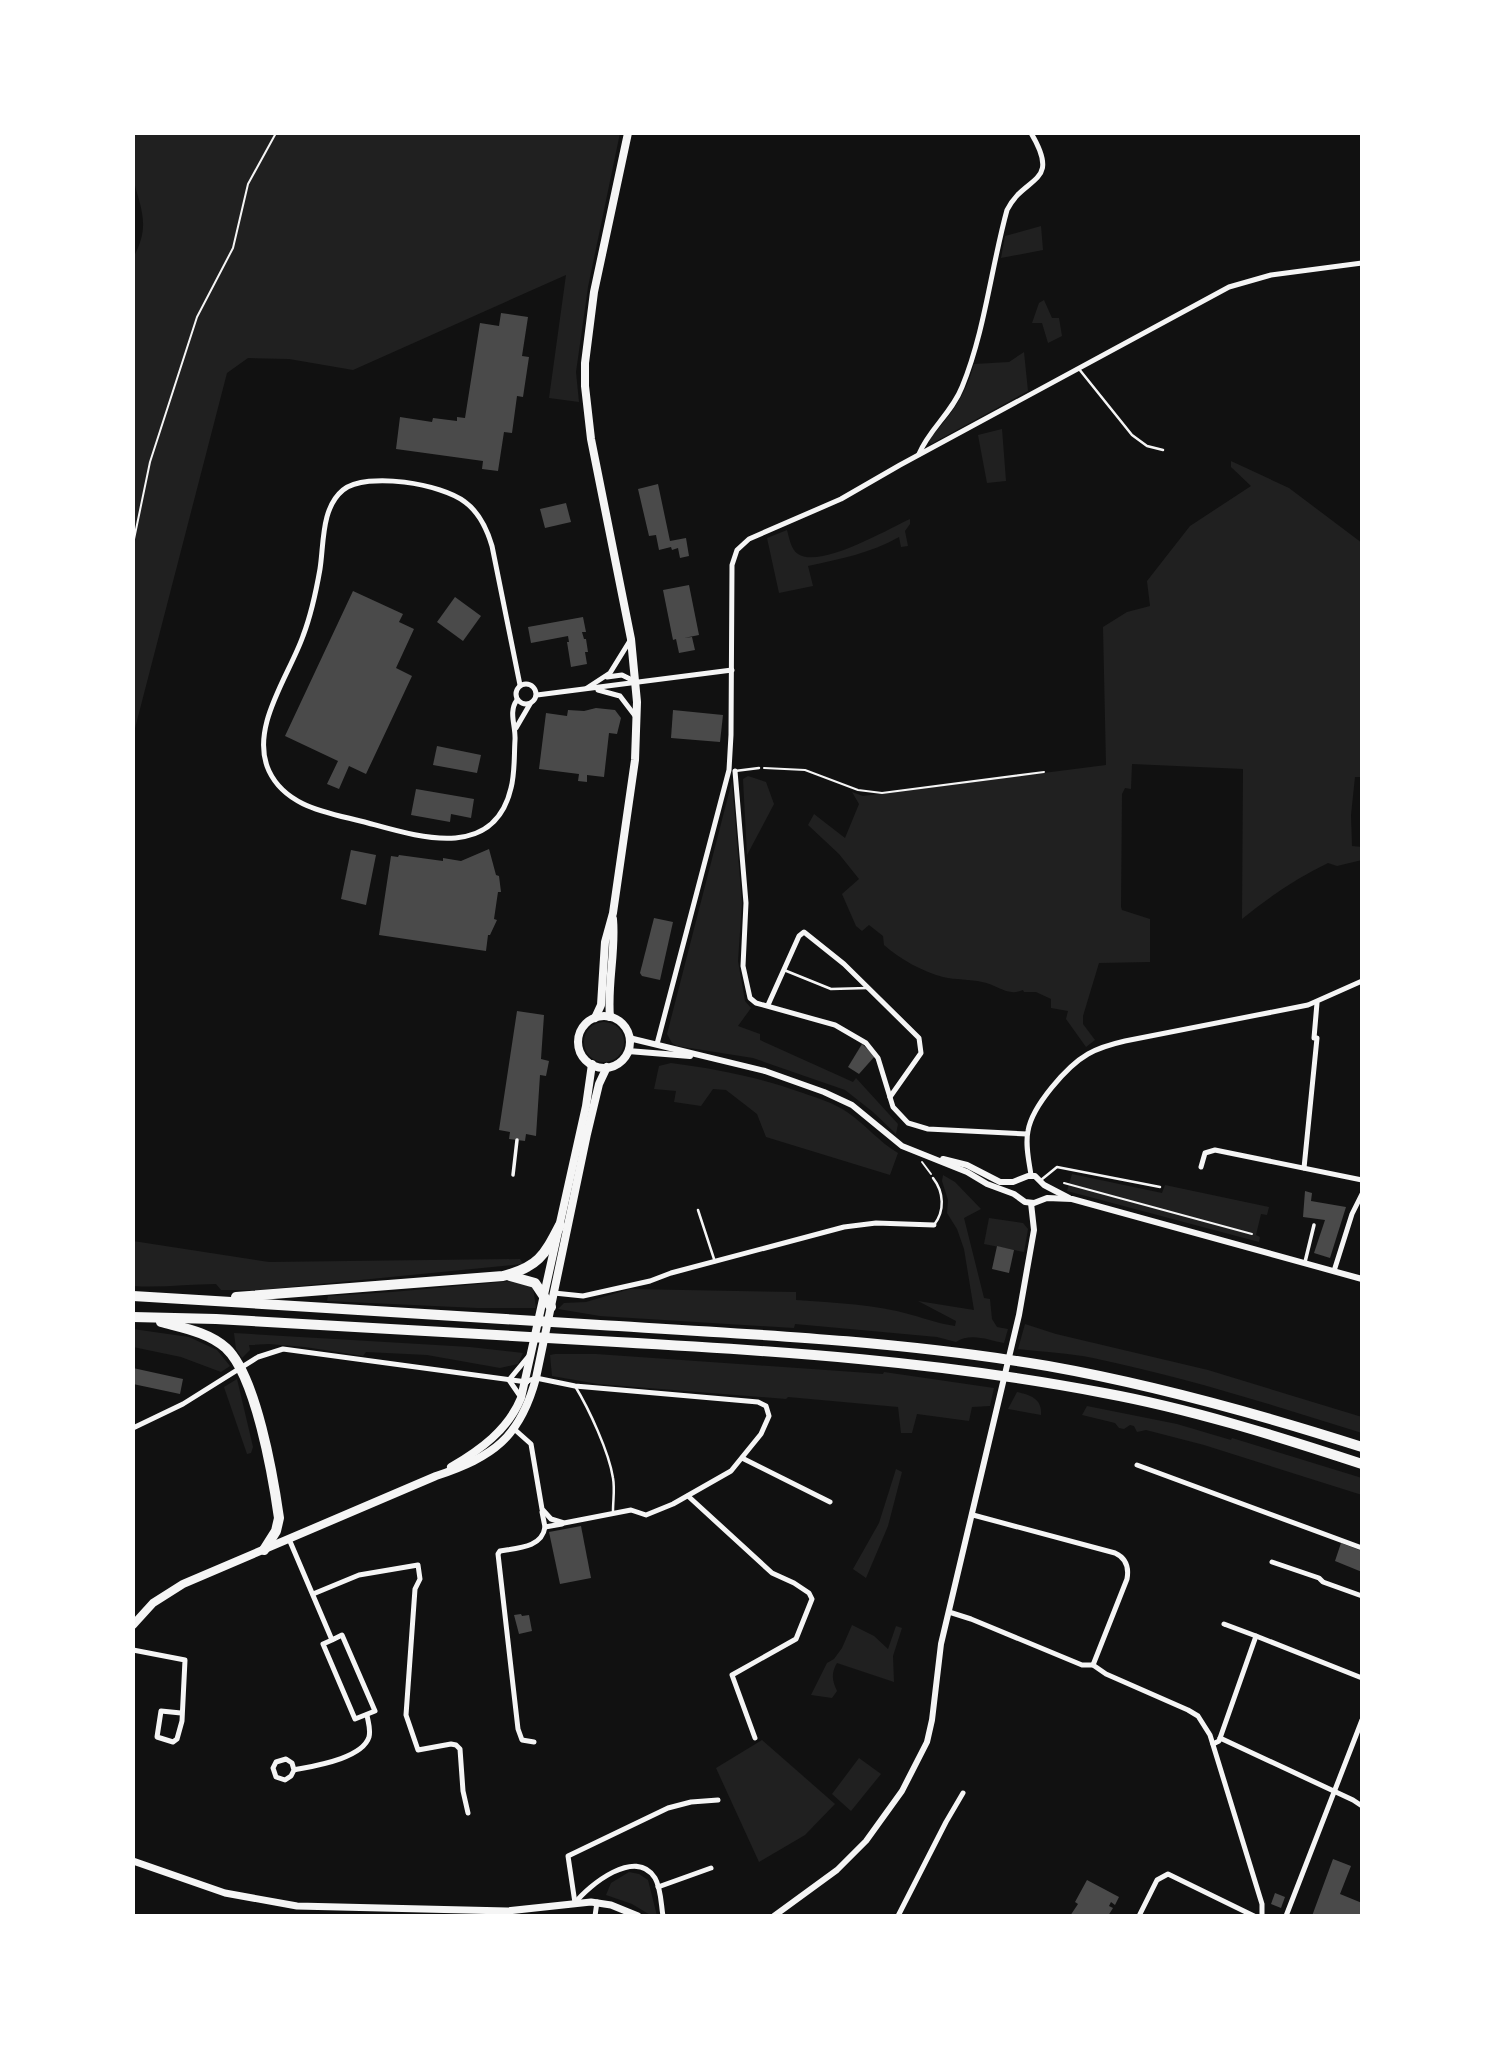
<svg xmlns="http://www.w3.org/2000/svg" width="1495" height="2049" viewBox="0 0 1495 2049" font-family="'Playfair Display',serif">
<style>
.green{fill:#202020}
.building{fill:#4a4a4a}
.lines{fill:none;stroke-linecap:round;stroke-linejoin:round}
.path{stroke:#f5f5f5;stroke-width:2}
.service{stroke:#f5f5f5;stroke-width:2.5}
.pedestrian{stroke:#f5f5f5;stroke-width:3.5}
.minor{stroke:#f5f5f5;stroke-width:5}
.tertiary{stroke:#f5f5f5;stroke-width:6}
.secondary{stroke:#f5f5f5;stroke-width:7}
.primary{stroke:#f5f5f5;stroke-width:8}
.motorway{stroke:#f5f5f5;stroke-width:10}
</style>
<rect width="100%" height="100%" fill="#111"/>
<g class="green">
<path d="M133,133H620L588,287L576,372L579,402L549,398L566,275L353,370L289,359L248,358L227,373L133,736V258C151,226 141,210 133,178C130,165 133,147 133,133Z"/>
<path d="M1041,226L1043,250L1001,258L1005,236Z"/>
<path d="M1044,300L1052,318H1059L1062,336L1048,343L1042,323H1032L1039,303Z"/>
<path d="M1024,352L1028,391L931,444L928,440C950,417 966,395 974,364L1009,362Z"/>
<path d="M1002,429L1006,481L987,483L978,435Z"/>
<path d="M1231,461L1289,488L1362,543V777H1355L1351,815L1352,846L1362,847V860L1337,866L1328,863C1297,878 1269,897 1242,919L1243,769L1132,764L1131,789L1125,788L1122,794L1121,907L1122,910L1150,919V962L1099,963L1083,1016V1024L1095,1040L1086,1047L1066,1019L1068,1011L1051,1008V999L1036,992H1024L1023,990C1008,997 998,985 982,982C970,979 956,980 943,977C923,972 900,959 884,945L883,936L869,925L862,931L856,926L842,894L859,879L839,854L808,825L814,814L845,838L859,804L852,792L863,796L1106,765L1103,627L1127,612L1150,606L1147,581L1190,526L1251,486L1231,467Z"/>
<path d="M910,519V524L905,531L908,546L901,547L899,537C872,553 839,559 808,566L813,586L779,593L767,538L787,530C789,537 791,550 798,554C820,569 888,529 910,519Z"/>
<path d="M748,776L766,782L774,804L747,855L743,779Z"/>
<path d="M732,781L742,903L738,961L745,1001L751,1008L738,1026L760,1034V1040L853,1082L856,1078L898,1124L896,1134L873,1112L845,1090L753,1058L677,1046L672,1043L667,1034Z"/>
<circle cx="604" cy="1042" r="20"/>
<path d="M671,1063C718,1069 757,1077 803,1093C817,1098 834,1103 847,1112C865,1124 879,1142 898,1153L890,1175L766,1137L757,1114L726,1090L713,1089L701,1106L674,1102L676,1091L654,1089L659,1066Z"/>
<path d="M1072,1174L1162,1193L1165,1185L1269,1207L1267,1215L1261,1214L1256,1235L1260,1237L1259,1242L1067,1191Z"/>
<path d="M943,1175L955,1182L981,1209L964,1218L984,1298L990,1299L992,1319L997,1327L1008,1329L1004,1343C989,1340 970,1332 956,1342L937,1337L795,1324L794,1328L600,1316L558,1309L564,1303L586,1302L630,1289L796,1292V1300C835,1303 875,1304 912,1315C927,1319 940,1324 955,1326L956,1321L918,1301L974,1310L964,1249L957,1229L947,1213L948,1200L942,1181Z"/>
<path d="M989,1218L1023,1223L1028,1229L1024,1252L984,1244Z"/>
<path d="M133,1241L269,1262L520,1259L523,1264L259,1290H221L216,1284C188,1284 161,1288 133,1286Z"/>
<path d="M512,1281L533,1287L536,1308H477L327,1301L328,1296L392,1292Z"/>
<path d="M1025,1324L1056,1334L1208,1370L1362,1417V1433C1273,1405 1184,1377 1093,1358C1070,1353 1042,1352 1018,1349Z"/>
<path d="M133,1329L189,1337L217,1350L230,1366L221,1372L181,1357L133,1347Z"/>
<path d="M234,1333L470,1347L523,1353L518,1364L500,1368L427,1355L366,1352L363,1356L305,1347L269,1344L249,1345L250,1350L242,1358L236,1349Z"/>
<path d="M555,1354H596L883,1374L884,1372L994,1388L990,1406L972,1407L969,1421L917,1414L912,1433H901L898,1407L788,1397L786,1399L598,1384L552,1376L550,1355Z"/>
<path d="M237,1379L253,1447L251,1453L247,1454L224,1387Z"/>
<path d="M1017,1392C1031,1395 1042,1399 1041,1415L1008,1409Z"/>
<path d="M1087,1406L1177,1424L1231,1440L1232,1438L1362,1478V1495L1204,1445L1146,1430L1137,1432L1134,1426L1130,1425L1124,1429L1119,1428L1115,1423L1082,1415Z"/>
<path d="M896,1469L902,1472L888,1526L866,1578L853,1569L879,1523Z"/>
<path d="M852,1625L874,1636L888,1649L896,1626L902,1628L893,1656L894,1682L837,1663C831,1673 832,1680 837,1691L832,1698L811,1695L827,1663L834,1659L842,1648Z"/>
<path d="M762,1740L835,1804L805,1835L759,1862L716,1768Z"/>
<path d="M859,1758L881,1774L851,1811L832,1794Z"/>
<path d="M629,1872L639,1874L648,1880L657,1916H652L632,1904L606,1895L611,1883Z"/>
</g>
<g class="building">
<path d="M501,313L528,317L522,356L529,357L523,397L517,396L512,433L504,432L498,471L482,469L483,461L396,449L400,417L432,422L433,418L457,421V417L465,418L480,323L499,326Z"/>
<path d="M658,484L670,541L686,538L689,556L680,558L678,548L672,550L671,547L659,550L656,535L649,536L638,489Z"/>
<path d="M566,503L571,522L545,528L540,509Z"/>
<path d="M689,585L699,635L684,638L692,637L695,650L679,653L676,639L673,640L663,590Z"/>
<path d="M353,591L403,614L399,622L414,629L396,668L412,676L366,774L349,766L339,789L327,784L338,761L285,736Z"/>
<path d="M455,597L481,616L463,641L437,622Z"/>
<path d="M583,617L586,632H582L584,639H586L588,652H585L587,664L571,667L567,642H569L568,636L531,643L528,627Z"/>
<path d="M596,708L615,710L621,718L617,734L609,733L604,777L587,775V782L578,781L579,774L539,769L546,713L567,716L568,710L584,711Z"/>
<path d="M673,710L723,715L720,742L671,738Z"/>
<path d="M437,746L481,755L477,773L433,765Z"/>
<path d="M416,789L474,799L471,818L451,814L450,822L411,815Z"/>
<path d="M489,849L496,875L499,876L501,892H498L494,919L497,920L490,935H488L486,951L379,935L391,856L398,857L399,855L443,861V858L461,861Z"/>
<path d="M351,850L376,855L366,905L341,899Z"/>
<path d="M654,918L673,922L660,980L642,976L640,973Z"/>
<path d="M517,1011L544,1015L541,1059L549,1061L546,1076L540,1075L536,1136L526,1134L525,1141L509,1139L510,1132L499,1130Z"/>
<path d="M862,1044L875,1056L859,1074L848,1067Z"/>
<path d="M1305,1191L1312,1193L1311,1201L1346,1207L1330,1258L1314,1253L1325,1220L1303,1217Z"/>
<path d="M997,1246L1014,1250L1009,1273L992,1269Z"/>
<path d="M133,1368L183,1379L180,1394L133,1384Z"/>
<path d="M581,1526L591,1578L560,1584L549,1532Z"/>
<path d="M1341,1543L1362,1551V1572L1335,1561Z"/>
<path d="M521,1614L522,1616L529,1615L532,1631L519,1634L514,1615Z"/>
<path d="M1333,1859L1351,1866L1340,1894L1362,1903V1916H1312Z"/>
<path d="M1087,1880L1119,1897L1115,1905L1111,1902L1109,1906L1113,1908L1108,1916H1070L1078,1904L1075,1902Z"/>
<path d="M1275,1893L1285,1897L1281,1908L1271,1904Z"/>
</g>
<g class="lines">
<g class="path">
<path d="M133,544L150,462L197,317L233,248L248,184L276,133"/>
<path d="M764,768L805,770L858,790L882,793L1044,772"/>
<path d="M922,1162L931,1174"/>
<path d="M1064,1183L1252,1234"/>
</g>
<g class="service">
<path d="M1079,369L1132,435L1147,446L1163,450"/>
<path d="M735,771L759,768"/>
<path d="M784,970L831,989L868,988"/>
<path d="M933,1178C944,1192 945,1211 934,1225"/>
<path d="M1041,1180L1057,1167L1160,1187"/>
<path d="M698,1210L715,1262"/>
<path d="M575,1386C589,1409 609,1452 613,1478C615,1489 613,1500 613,1511"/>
</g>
<g class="pedestrian">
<path d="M513,1175L517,1140"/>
<path d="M1305,1262L1314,1225"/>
</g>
<g class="minor">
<path d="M919,454C929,429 952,413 962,387C985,331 991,268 1007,210C1024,175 1062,185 1031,133"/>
<path d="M607,677L622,675L634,681"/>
<circle cx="526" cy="694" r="10"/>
<path d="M587,688L610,673L631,639"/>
<path d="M598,690L620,696L636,717"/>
<path d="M537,695L732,670"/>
<path d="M517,700C508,712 516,726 515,740C514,756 515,773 511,788C494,861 419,837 368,823C332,813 287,809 269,771C249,728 289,676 303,636C311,615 316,592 320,569C324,544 321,508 343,490C367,471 442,484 465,502C480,513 487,529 492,546L520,685"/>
<path d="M516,728L530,704"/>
<path d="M735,771L746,903L743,966L750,998L756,1003L835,1025L866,1043L878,1058L893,1107L908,1123L928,1129L1027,1134"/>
<path d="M768,1005L799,936L804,932L844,964L919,1038L921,1053L890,1097"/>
<path d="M657,1044L729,770L731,735L732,565L737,550L749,539L841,499L900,465L1229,287L1271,275L1362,263"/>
<path d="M1201,1167L1205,1153L1215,1150L1362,1180"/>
<path d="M1304,1168L1317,1038H1314L1317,1003"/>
<path d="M1031,1175C1029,1161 1025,1145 1028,1131C1032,1106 1067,1066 1088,1054C1100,1047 1112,1044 1125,1041L1308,1005L1362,981"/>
<path d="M1334,1271L1352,1214L1362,1194"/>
<path d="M554,1293L583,1296L650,1281L671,1273L844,1227L876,1223L934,1225"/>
<path d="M520,1396L509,1380L528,1357"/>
<path d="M133,1428L183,1404L258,1357L283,1349L527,1382"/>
<path d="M513,1428L531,1444L542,1509L551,1519L564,1523L631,1510L646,1515L673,1504L731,1471L761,1434L769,1416L766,1406L758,1402L575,1386L536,1378L525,1382"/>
<path d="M742,1458L830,1502"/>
<path d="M1137,1465L1362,1548"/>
<path d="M688,1496L772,1573L794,1583L809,1593L812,1599L796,1639L732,1675L755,1738"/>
<path d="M542,1512L545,1527L562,1524"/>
<path d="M973,1515L1115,1553C1126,1558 1129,1568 1127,1579L1093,1665"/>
<path d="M289,1539L332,1640L323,1644L355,1719L375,1711L342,1635L332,1640"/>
<path d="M1272,1562L1319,1578L1323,1582L1362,1596"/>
<path d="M313,1594L359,1575L418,1565L420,1579L415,1589L406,1715L418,1750L451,1744L456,1745L460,1749L463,1791L468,1813"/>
<path d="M949,1612L971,1619L1082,1665H1093L1106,1674L1188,1710L1198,1716L1210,1735L1262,1904V1916"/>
<path d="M1224,1624L1256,1636"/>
<path d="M133,1650L185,1660L182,1721L177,1739L173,1742L157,1737L161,1711L181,1713"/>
<path d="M1220,1738L1353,1800L1362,1806"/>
<path d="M534,1742L522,1740L518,1729L498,1554L500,1551C517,1548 542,1548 545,1527"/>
<path d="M1213,1744L1219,1741L1256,1636L1362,1678"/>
<path d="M294,1770L292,1763L286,1759L276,1762L273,1768L276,1777L285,1780L291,1776L294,1770C313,1766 362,1759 369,1737C371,1729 368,1722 367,1715"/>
<path d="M658,1887L711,1868"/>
<path d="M575,1903L568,1856L668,1808L691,1802L718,1800"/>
<path d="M575,1903C589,1885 636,1847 655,1878C661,1888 661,1904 663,1916"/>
<path d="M595,1916L597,1902"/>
<path d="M898,1916L946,1822L963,1793"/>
<path d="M1139,1916L1157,1880L1168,1874L1254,1916"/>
<path d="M1286,1916L1362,1720"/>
</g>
<g class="tertiary">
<path d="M629,1038L765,1071L824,1092L852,1105L902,1146L967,1172L987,1184L1014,1194L1025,1202L1034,1203L1047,1198L1072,1199L1362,1279"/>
<path d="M628,1051L690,1056"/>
<path d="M943,1159L967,1165L1000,1182H1013L1028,1176H1035L1044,1185L1069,1198"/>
<path d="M774,1916L837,1870L866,1841L902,1791L927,1742L932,1720L941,1644L1019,1315L1034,1230L1031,1203"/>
</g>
<path class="secondary" d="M133,1861L225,1893L297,1906L507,1911L591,1902L611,1905L638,1916"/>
<g class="primary">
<circle cx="604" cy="1042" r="26"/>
<path d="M610,1017C607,984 616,952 613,919"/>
<path d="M595,1018L601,1005L605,942L613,913L635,760L637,702L631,639L591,439L585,386V363L594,292L628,133"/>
<path d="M451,1467C480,1450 508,1430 521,1398L586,1106L592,1064"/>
<path d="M133,1625L153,1603L183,1584L436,1476C493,1457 520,1438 536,1378L587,1134L599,1084L607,1067"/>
</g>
<g class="motorway">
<path d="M510,1276L535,1283L551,1307"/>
<path d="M133,1296C289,1305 445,1316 600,1325C750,1334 900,1341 1048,1366C1155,1385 1259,1414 1362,1447"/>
<path d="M236,1297L503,1276C538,1267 544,1256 560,1225"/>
<path d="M133,1317L216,1319C350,1327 483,1334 617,1342C781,1351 943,1362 1104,1393C1191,1409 1277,1436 1362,1464"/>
<path d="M161,1322C183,1328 208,1332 226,1348C256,1376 273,1476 279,1518L276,1531L264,1550"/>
</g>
</g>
<rect width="1495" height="2049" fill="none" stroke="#ffffff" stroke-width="270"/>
</svg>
